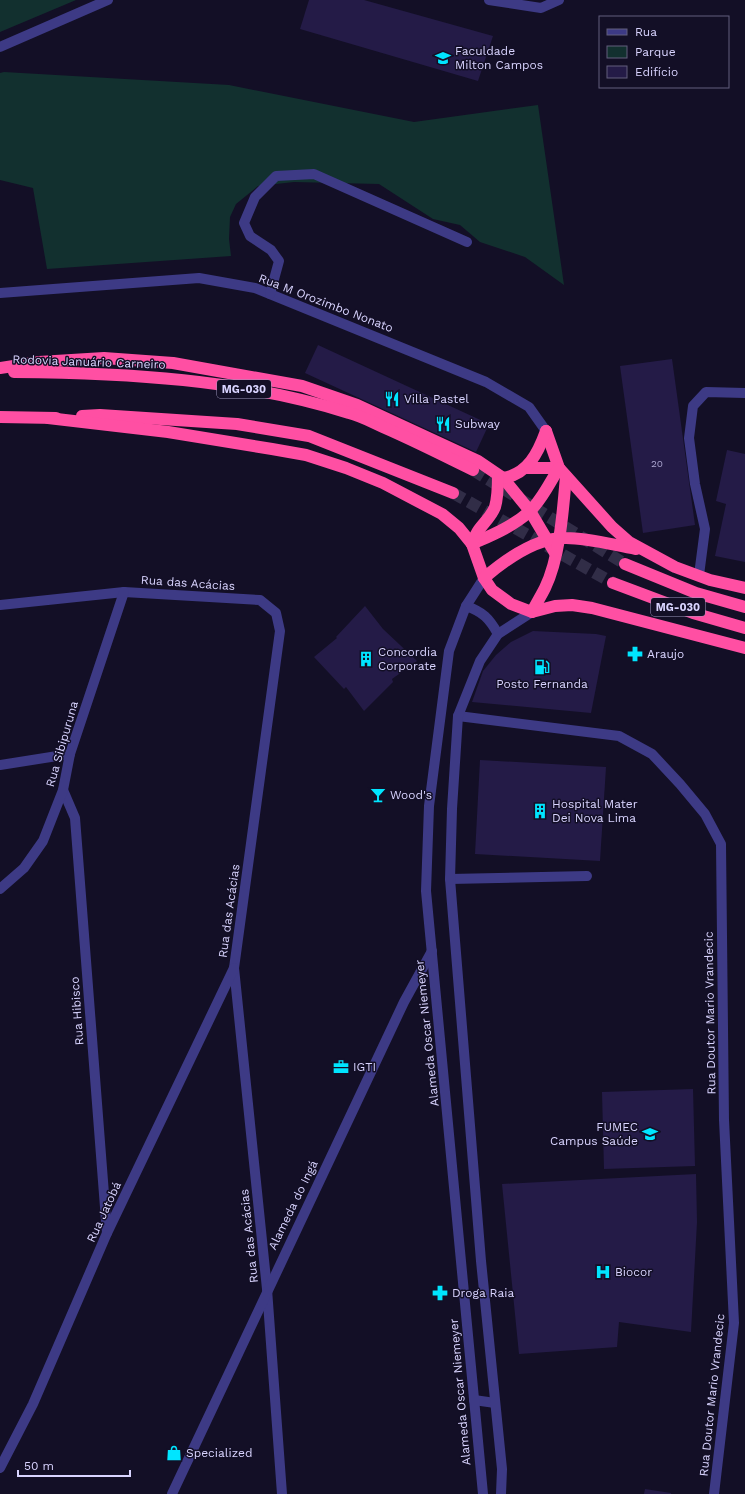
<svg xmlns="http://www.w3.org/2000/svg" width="745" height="1494" viewBox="0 0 745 1494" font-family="'Work Sans',sans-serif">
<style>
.green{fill:#12302f}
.building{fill:#241b47}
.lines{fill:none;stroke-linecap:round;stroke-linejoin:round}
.highway-tunnel{stroke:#312d47;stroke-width:12;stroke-dasharray:12 6;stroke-linecap:butt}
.minor{stroke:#3d3a85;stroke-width:10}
.highway{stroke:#ff4fa3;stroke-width:12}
.labels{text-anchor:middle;stroke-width:3;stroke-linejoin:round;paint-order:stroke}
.number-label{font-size:10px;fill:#aca6d1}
.shield{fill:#130f26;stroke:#9e99be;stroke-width:1}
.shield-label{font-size:11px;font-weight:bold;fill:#d9d4ff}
.poi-label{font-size:12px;fill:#d9d4ff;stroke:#130f26;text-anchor:start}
.street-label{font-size:12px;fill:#d9d4ff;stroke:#130f26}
</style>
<rect width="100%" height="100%" fill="#130f26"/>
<g class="green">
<path d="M0,0H76L0,32Z"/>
<path d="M4,72L229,85L414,122L538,105L564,285L525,257L480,242L460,225L433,219L379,184L294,182L258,186L236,204L230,217L229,239L231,256L47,269L33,188L0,180V73Z"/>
</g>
<g class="building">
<path d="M309,0H364L493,36L478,81L300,29Z"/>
<path d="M318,345L489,424L476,452L305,373Z"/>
<path d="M672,359L695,525L643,533L620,366Z"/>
<path d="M727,450L745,454V562L715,556L726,504L716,501Z"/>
<path d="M365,606L383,629L417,661L392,679L393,682L364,711L346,687L344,689L314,657L337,638L336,637Z"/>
<path d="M533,631L596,634L606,636L591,713L472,702L483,671L496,655L511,642Z"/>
<path d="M480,760L606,767L600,861L475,854Z"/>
<path d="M693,1089L695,1166L604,1169L602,1092Z"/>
<path d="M696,1174L697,1222L691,1332L619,1322L617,1347L519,1354L502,1184Z"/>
<path d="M645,1489L671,1493V1494H644Z"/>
</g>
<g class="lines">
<g class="highway-tunnel">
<path d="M473,470L625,564"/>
<path d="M453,493L613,583"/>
</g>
<g class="minor">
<path d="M489,0L541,8L559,0"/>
<path d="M0,47L108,0"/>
<path d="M0,293L199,278L255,288L486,382L529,407L546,431"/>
<path d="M270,294L279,261L271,250L250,236L244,223L255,197L276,176L314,174L467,242"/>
<path d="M699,575L705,529L695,484L689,438L693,406L706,392L745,393"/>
<path d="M0,605L124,592L260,600L276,613L280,631L234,968L267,1289L282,1494"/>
<path d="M466,606C483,612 489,618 498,634"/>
<path d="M458,716L619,736L652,754L680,784L705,814L721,844L724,1120L734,1323L714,1494"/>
<path d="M0,765L70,754"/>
<path d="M63,790L75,818L107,1233"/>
<path d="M450,879L587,876"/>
<path d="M0,889L24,868L43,841L63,790L70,754L124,592"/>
<path d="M474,1400L495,1403"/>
<path d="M0,1468L33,1404L107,1233L234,968"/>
<path d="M172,1494L404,1002L432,951"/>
<path d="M483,1494L426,891L429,806L449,651L466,606L484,578"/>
<path d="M501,1494L502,1469L481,1261L450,879L452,809L458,716L480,661L498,634L532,612"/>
</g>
<g class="highway">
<path d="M0,368L39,362L104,358L173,363L302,386L357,405L478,461L503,478L508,484L530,511L555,553"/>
<path d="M14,372C127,373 241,379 349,413C361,416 372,422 383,427C413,440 443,455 473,470"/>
<path d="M82,416L100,415L237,424L309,436L453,493"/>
<path d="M0,417L56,418"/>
<path d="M48,418L168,432L272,449L306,455L346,468L383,483L442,514L459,528L472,544L484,578L492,590L511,604L532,612L555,606L572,605L592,608L745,648"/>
<path d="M546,431L559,468L612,527L629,542L675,567L710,580L745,588"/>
<path d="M526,468H559"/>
<path d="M503,478C528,474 538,453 546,431"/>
<path d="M472,544C492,535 512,527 529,512C542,500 550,482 559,468"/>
<path d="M472,544C477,526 489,522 495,507C498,497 498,485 498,475"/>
<path d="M625,564L696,593L745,607"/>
<path d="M484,578C505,560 536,537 566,538C589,538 613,545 636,549"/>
<path d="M613,583L693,613L745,628"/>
<path d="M532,612C536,604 541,596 545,588C560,557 563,510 566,476"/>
</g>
</g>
<defs>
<symbol id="university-bare" viewBox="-9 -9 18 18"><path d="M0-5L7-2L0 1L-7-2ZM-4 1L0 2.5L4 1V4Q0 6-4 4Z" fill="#00e5ff" stroke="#130f26" stroke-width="2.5" paint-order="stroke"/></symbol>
<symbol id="restaurant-bare" viewBox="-9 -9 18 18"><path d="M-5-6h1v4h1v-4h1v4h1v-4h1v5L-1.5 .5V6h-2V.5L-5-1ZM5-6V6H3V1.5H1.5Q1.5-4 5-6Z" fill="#00e5ff" stroke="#130f26" stroke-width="2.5" paint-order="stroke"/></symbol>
<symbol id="pharmacy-bare" viewBox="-9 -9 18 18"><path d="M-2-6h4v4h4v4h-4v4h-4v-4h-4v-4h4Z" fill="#00e5ff" stroke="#130f26" stroke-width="2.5" paint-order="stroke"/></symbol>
<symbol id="building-bare" viewBox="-9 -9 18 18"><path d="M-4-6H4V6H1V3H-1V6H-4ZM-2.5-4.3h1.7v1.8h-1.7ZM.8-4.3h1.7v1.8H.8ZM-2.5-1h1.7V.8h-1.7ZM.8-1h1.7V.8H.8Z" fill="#00e5ff" stroke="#130f26" stroke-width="2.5" paint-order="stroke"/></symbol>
<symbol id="fuel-bare" viewBox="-9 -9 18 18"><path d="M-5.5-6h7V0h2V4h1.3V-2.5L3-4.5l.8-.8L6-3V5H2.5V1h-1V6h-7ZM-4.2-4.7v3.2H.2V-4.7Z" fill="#00e5ff" stroke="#130f26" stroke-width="2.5" paint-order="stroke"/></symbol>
<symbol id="bar-bare" viewBox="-9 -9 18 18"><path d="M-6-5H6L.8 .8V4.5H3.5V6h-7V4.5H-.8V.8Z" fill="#00e5ff" stroke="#130f26" stroke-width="2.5" paint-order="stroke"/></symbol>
<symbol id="office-bare" viewBox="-9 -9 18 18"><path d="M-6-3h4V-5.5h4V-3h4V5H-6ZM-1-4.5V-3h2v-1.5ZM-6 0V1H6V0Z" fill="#00e5ff" stroke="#130f26" stroke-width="2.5" paint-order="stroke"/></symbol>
<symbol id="hospital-bare" viewBox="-9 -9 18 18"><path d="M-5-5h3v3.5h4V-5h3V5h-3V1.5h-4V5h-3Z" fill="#00e5ff" stroke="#130f26" stroke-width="2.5" paint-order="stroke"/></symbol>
<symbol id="shop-bare" viewBox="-9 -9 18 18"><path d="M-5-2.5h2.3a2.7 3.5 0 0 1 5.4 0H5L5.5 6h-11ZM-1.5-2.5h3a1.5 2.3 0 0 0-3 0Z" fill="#00e5ff" stroke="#130f26" stroke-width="2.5" paint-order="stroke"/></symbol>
</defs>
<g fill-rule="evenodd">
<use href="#university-bare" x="432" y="47" width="22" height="22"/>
<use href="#restaurant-bare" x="381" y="388" width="22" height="22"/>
<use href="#restaurant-bare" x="432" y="413" width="22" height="22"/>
<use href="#pharmacy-bare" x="624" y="643" width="22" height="22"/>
<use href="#building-bare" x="355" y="648" width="22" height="22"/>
<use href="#fuel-bare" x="531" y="656" width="22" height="22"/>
<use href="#bar-bare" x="367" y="784" width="22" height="22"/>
<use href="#building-bare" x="529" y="800" width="22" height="22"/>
<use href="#office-bare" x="330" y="1056" width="22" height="22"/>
<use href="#university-bare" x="639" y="1123" width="22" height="22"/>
<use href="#hospital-bare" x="592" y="1261" width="22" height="22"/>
<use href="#pharmacy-bare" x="429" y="1282" width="22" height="22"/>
<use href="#shop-bare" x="163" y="1442" width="22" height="22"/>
</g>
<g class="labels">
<g class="number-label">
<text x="657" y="467">20</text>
</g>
<g class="shield">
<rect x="217" y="380" width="54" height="18" rx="3"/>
<rect x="651" y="598" width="54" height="18" rx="3"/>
</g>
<g class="shield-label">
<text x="244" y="393">MG-030</text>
<text x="678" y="611">MG-030</text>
</g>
<g class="poi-label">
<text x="455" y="55">Faculdade<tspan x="455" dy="14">Milton Campos</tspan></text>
<text x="404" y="403">Villa Pastel</text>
<text x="455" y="428">Subway</text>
<text x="378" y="656">Concordia<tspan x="378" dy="14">Corporate</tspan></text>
<text x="647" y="658">Araujo</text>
<text x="542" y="688" text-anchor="middle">Posto Fernanda</text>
<text x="390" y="799">Wood's</text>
<text x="552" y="808">Hospital Mater<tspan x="552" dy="14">Dei Nova Lima</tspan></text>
<text x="353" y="1071">IGTI</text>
<text x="638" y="1131" text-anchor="end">FUMEC<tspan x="638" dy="14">Campus Saúde</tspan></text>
<text x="615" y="1276">Biocor</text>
<text x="452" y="1297">Droga Raia</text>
<text x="186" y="1457">Specialized</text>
</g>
<g class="street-label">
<text transform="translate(326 303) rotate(21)" y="4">Rua M Orozimbo Nonato</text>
<text transform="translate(89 362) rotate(2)" y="4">Rodovia Januário Carneiro</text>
<text transform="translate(188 583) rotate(4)" y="4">Rua das Acácias</text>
<text transform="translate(62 744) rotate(-74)" y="4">Rua Sibipuruna</text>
<text transform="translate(229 911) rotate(-82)" y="4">Rua das Acácias</text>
<text transform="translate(77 1011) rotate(-94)" y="4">Rua Hibisco</text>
<text transform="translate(710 1013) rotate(-91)" y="4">Rua Doutor Mario Vrandecic</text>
<text transform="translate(427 1033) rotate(-96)" y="4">Alameda Oscar Niemeyer</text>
<text transform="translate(293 1205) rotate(-64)" y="4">Alameda do Ingá</text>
<text transform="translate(104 1212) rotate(-65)" y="4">Rua Jatobá</text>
<text transform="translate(249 1236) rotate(-96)" y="4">Rua das Acácias</text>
<text transform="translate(460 1392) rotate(-95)" y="4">Alameda Oscar Niemeyer</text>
<text transform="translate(712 1395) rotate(-84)" y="4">Rua Doutor Mario Vrandecic</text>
</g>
</g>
<rect x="599" y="16" width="130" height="72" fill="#130f26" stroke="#625e7d"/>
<rect x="607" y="29" width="20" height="6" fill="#3d3a85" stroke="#625e7d"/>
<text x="635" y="36" font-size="12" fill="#d9d4ff">Rua</text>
<rect x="607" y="46" width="20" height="12" fill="#12302f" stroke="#625e7d"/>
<text x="635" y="56" font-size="12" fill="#d9d4ff">Parque</text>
<rect x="607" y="66" width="20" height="12" fill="#241b47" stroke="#625e7d"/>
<text x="635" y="76" font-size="12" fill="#d9d4ff">Edifício</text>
<path d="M18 1470v6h112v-6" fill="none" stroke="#d9d4ff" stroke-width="2"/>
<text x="24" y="1470" font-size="12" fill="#d9d4ff" stroke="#130f26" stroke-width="3" paint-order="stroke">50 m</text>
</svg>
